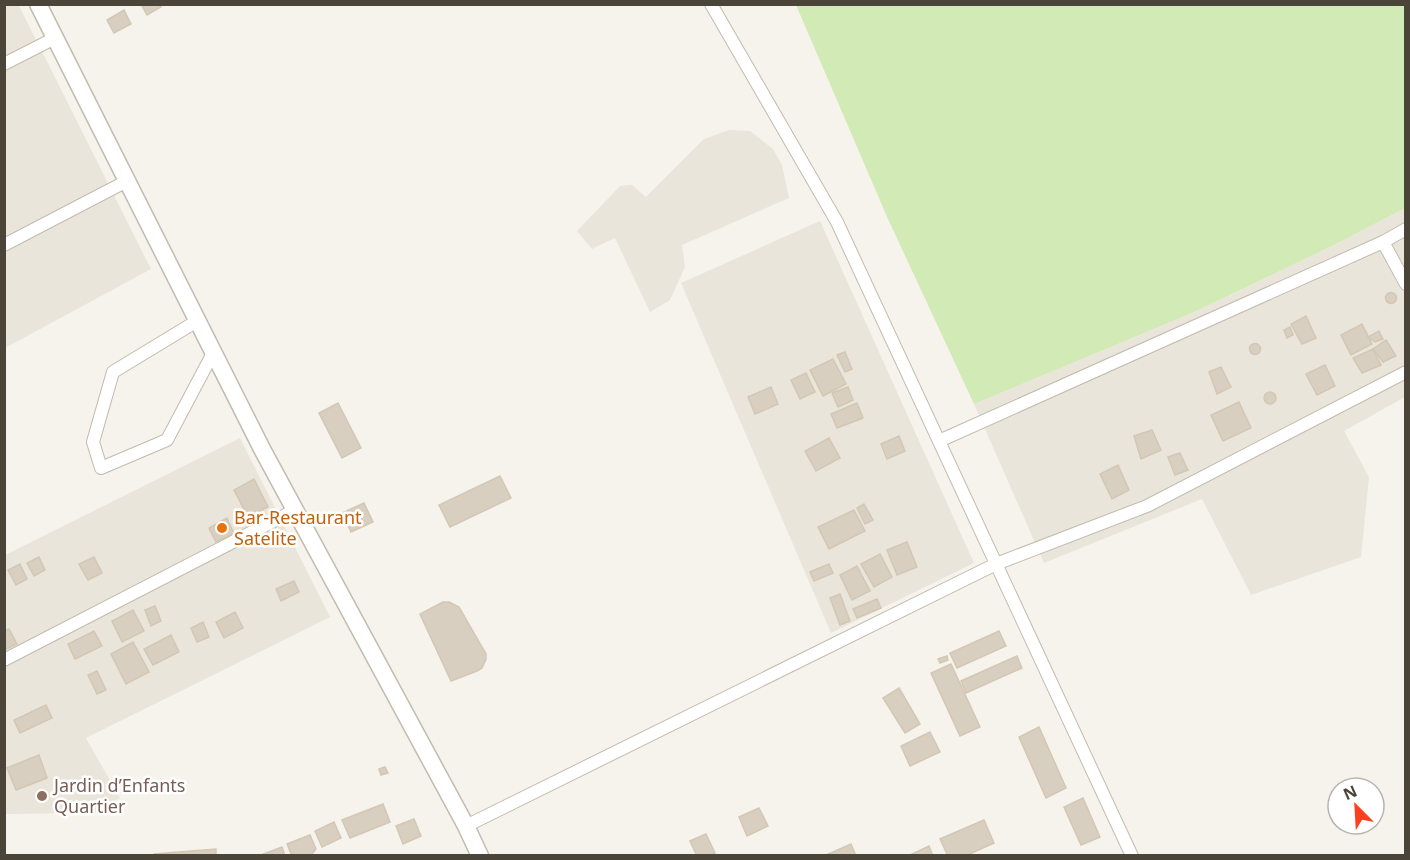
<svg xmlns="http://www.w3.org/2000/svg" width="1410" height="860" viewBox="0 0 1410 860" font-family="'Noto Sans',sans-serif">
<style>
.residential{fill:#eae5da}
.green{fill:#d2eab5}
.building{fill:#d8cfc1;stroke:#d3c7b4;stroke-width:1.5}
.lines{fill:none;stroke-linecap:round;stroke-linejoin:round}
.minor-casing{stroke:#c2bbae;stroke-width:14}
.tertiary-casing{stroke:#c2bbae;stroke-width:19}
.minor{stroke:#fff;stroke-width:12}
.tertiary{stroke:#fff;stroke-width:16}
.food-dot{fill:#e8710a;stroke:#fff;stroke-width:2}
.education-dot{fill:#8d6e63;stroke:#fff;stroke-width:2}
.labels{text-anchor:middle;stroke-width:5;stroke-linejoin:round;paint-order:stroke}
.food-label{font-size:18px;fill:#c56008;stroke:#fff;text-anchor:start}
.education-label{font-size:18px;fill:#785e54;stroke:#fff;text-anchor:start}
</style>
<rect width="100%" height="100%" fill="#f6f3ec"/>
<g class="residential">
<path d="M18,4L151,269L5,348L4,5Z"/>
<path d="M729,130L750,131L773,149L782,165L789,198L682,245L685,267L670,300L650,312L615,238L592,249L577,231L620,186L632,185L646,197L704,139Z"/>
<path d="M1405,208V397L1344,431L1369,477L1361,557L1251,595L1202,499L1044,563L974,404L1192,313L1334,245Z"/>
<path d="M820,221L974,563L831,633L681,283Z"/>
<path d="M240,438L330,617L86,738L120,798L91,813L5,814V555Z"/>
</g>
<path class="green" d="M796,5H1405V208L1334,245L1192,313L974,404L888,219Z"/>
<g class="building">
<path d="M141,4H160L161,7L147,15Z"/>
<path d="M124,10L131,24L114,33L107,20Z"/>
<circle cx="1391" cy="298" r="5.5"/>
<path d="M1306,316L1316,338L1302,344L1291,324Z"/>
<path d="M1362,324L1372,344L1351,355L1341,335Z"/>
<path d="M1290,327L1293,335L1287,338L1284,330Z"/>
<path d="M1379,331L1383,339L1375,342L1368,337Z"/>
<path d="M1386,340L1396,356L1383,362L1373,349Z"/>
<circle cx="1255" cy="349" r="5.5"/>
<path d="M1373,349L1381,365L1362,373L1353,358Z"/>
<path d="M845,352L852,369L845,372L837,355Z"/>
<path d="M833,359L846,384L823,396L810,370Z"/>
<path d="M1325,365L1335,386L1317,395L1306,374Z"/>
<path d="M1221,367L1231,387L1217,394L1209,372Z"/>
<path d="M806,373L815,392L800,399L791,380Z"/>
<path d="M771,387L778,404L755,414L748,397Z"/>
<path d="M848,387L853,400L838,407L832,393Z"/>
<circle cx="1270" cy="398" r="6"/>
<path d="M1239,402L1251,428L1223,441L1211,415Z"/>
<path d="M338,403L361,448L342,458L319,413Z"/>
<path d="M857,403L863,418L837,428L831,414Z"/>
<path d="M1152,430L1161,450L1141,459L1134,436Z"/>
<path d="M899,436L905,451L887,459L881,444Z"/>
<path d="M829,438L840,458L816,471L805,451Z"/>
<path d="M1180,453L1188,470L1175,475L1168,457Z"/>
<path d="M1118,465L1129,490L1112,499L1100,474Z"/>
<path d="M500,476L511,498L450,527L439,505Z"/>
<path d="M254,479L268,507L248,517L234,490Z"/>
<path d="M364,503L373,522L351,532L342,513Z"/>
<path d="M864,504L873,520L865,524L857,508Z"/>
<path d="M854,510L865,531L829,549L818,527Z"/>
<path d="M227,518L234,534L216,542L209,528Z"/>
<path d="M907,542L917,567L897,575L887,550Z"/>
<path d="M880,554L892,577L874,587L861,564Z"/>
<path d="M39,557L45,570L34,576L27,563Z"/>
<path d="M94,557L102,573L88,580L79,564Z"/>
<path d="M20,564L27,579L16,585L8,570Z"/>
<path d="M829,564L833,573L814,581L810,572Z"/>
<path d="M857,566L870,591L852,600L840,575Z"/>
<path d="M294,581L299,592L281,601L276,589Z"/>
<path d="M840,594L850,621L840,625L830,598Z"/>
<path d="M877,599L881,608L857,618L853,609Z"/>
<path d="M443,602H449L459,607L486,654V659L482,668L477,671L451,681L420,614Z"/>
<path d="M155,606L161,621L151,626L145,610Z"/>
<path d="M133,610L144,631L122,642L112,621Z"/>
<path d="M235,612L243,628L224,638L216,622Z"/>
<path d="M203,622L209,637L197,642L191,628Z"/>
<path d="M9,629L17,644L4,650V631Z"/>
<path d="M94,631L102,646L75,659L68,644Z"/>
<path d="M999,631L1006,646L957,668L950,653Z"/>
<path d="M171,635L179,652L153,665L144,649Z"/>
<path d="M133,642L149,672L126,684L111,654Z"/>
<path d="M947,656L948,660L940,663L938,659Z"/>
<path d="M1017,656L1022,668L966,693L961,681Z"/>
<path d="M951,664L980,727L960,736L931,673Z"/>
<path d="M97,671L106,690L97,694L88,675Z"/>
<path d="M899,688L920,724L905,733L883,698Z"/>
<path d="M46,705L52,718L20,733L14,720Z"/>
<path d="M1039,727L1066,788L1046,798L1019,737Z"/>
<path d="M930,732L940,752L910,766L901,746Z"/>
<path d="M39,755L47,778L16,790L7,768Z"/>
<path d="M385,767L388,773L381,775L379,769Z"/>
<path d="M1083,798L1100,837L1081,845L1064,807Z"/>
<path d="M383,804L390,822L350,838L342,820Z"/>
<path d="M759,808L768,826L747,836L739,817Z"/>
<path d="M414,819L421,836L403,844L396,826Z"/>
<path d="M984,820L994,843L965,856H948L940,839Z"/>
<path d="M334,822L341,838L322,847L315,831Z"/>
<path d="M706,834L715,853L708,856H697L690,841Z"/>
<path d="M310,835L316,849L312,854L308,856H292L287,844Z"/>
<path d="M851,844L856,856H824Z"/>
<path d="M929,846L933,856H908Z"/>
<path d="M282,847L285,856L261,855Z"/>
<path d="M216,849V856H154V854Z"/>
</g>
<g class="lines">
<defs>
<g id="minor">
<path d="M711,4L837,222L1132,856"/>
<path d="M4,64L55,38"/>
<path d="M1383,242L1406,284"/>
<path d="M4,245L127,181"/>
<path d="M197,321L113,372L93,442L101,468L167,440L213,353"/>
<path d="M939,441L1383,242L1406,229"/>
<path d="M4,660L295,510"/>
<path d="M466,826L996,564L1147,506L1406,372"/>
</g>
<path id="tertiary" d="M38,4L262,449L466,826L480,856"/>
</defs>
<use href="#minor" class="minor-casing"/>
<use href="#tertiary" class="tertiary-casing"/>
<use href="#minor" class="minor"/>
<use href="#tertiary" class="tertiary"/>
</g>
<circle class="food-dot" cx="222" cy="528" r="6"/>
<circle class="education-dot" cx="42" cy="796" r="6"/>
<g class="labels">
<g class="food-label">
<text x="234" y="524">Bar-Restaurant<tspan x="234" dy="21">Satelite</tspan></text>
</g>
<g class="education-label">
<text x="54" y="792">Jardin d’Enfants<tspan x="54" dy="21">Quartier</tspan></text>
</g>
</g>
<rect width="1410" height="860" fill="none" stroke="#4b4439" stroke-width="12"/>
<g transform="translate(1356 806) rotate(336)"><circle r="28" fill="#ffffff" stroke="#b7b4b0" stroke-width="1.5"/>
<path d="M0-4.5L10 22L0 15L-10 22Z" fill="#fc3f1d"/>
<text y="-9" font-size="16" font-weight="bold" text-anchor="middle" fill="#4b4439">N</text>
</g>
</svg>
